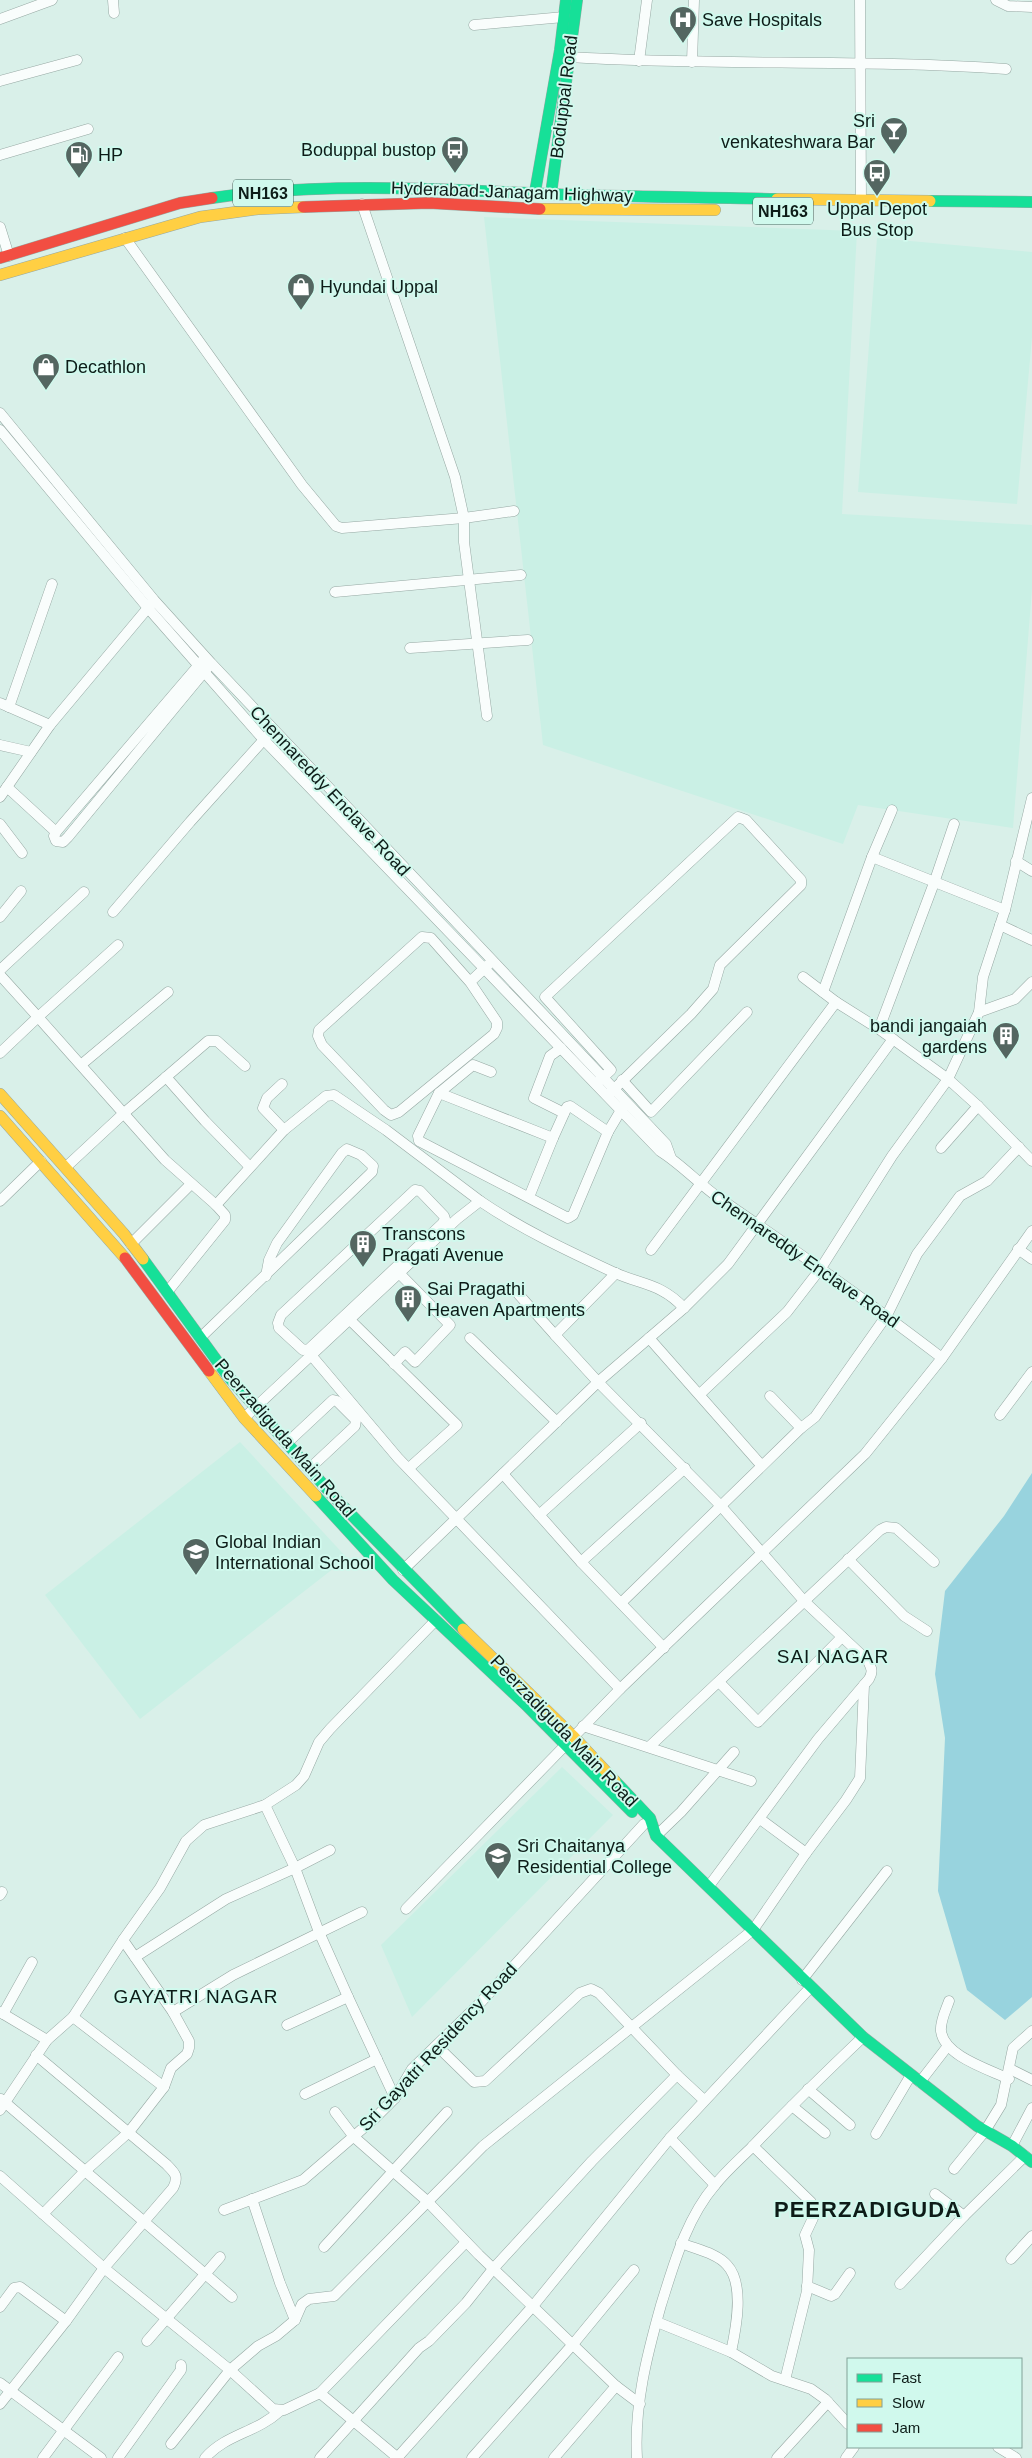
<svg xmlns="http://www.w3.org/2000/svg" width="1032" height="2458" viewBox="0 0 1032 2458" font-family="Arial,sans-serif">
<style>
.built{fill:#caf0e5}
.water{fill:#98d3de}
.lines{fill:none;stroke-linecap:round;stroke-linejoin:round}
.street-casing{stroke:#96a8a3;stroke-width:11}
.fast-casing{stroke:#96a8a3;stroke-width:12}
.slow-casing{stroke:#96a8a3;stroke-width:12}
.jam-casing{stroke:#96a8a3;stroke-width:12}
.street{stroke:#f9fdfc;stroke-width:10}
.fast{stroke:#16e098;stroke-width:11}
.slow{stroke:#ffcf43;stroke-width:11}
.jam{stroke:#f24e42;stroke-width:11}
.labels{text-anchor:middle;stroke-width:4;stroke-linejoin:round;paint-order:stroke}
.shield{fill:#d0f9ed;stroke:#485e58;stroke-width:1}
.shield-label{font-size:16px;font-weight:bold;fill:#0d1c18}
.poi-label{font-size:18px;fill:#0d1c18;stroke:#d0f9ed;text-anchor:start}
.street-label{font-size:18px;fill:#0d1c18;stroke:#d0f9ed}
.neighbourhood-label{font-size:19px;letter-spacing:1px;fill:#0d1c18;stroke:#d0f9ed}
.district-label{font-size:22px;font-weight:bold;letter-spacing:1px;fill:#0d1c18;stroke:#d0f9ed}
</style>
<rect width="100%" height="100%" fill="#d9f0e9"/>
<g class="built">
<path d="M484,217L857,231L842,514L1032,525V589L1013,828L858,805L843,844L543,745Z"/>
<path d="M877,238L1032,252V337L1017,504L858,492Z"/>
<path d="M240,1442L347,1558L140,1719L45,1595Z"/>
<path d="M562,1767L613,1815L412,2017L381,1945Z"/>
</g>
<path class="water" d="M1032,1473V1997L1005,2020L967,1990L938,1891L945,1738L935,1674L945,1591L1004,1516Z"/>
<g class="lines">
<defs>
<g id="street">
<path d="M113,0L114,13"/>
<path d="M860,0L861,201"/>
<path d="M996,0L1008,6L1032,7"/>
<path d="M0,19L52,0"/>
<path d="M474,25L564,17"/>
<path d="M569,57C715,66 860,59 1006,69"/>
<path d="M639,61L647,0"/>
<path d="M692,62L694,0"/>
<path d="M0,81L77,60"/>
<path d="M0,155L88,129"/>
<path d="M362,204L455,477L464,518V542L487,716"/>
<path d="M0,227L9,256"/>
<path d="M125,238L302,485L336,526L342,528L464,518L514,511"/>
<path d="M0,413L154,600L211,663L666,1144L671,1158"/>
<path d="M0,430L148,608L264,740L660,1151C681,1164 699,1184 719,1198C795,1250 869,1302 942,1358"/>
<path d="M335,592L521,575"/>
<path d="M410,648L528,640"/>
<path d="M203,660L56,832L54,836L56,841L63,842L68,837L209,666"/>
<path d="M0,703L50,725"/>
<path d="M9,707L52,584"/>
<path d="M0,745L31,752"/>
<path d="M7,787L56,832"/>
<path d="M0,797L50,725L152,603"/>
<path d="M0,824L22,853"/>
<path d="M1016,861L1032,871"/>
<path d="M1005,910L1032,798"/>
<path d="M113,912L190,822L268,735"/>
<path d="M0,917L21,891"/>
<path d="M1000,925L1032,940"/>
<path d="M0,970L84,892"/>
<path d="M0,975L38,1017L118,945"/>
<path d="M803,977L836,1002L879,1029L948,1079L978,1106L1032,1161"/>
<path d="M470,982L497,1022V1028L494,1034L399,1112L391,1115L384,1110L322,1045L318,1036L319,1030L422,937L431,938L470,982L488,965"/>
<path d="M823,992L872,857L892,810"/>
<path d="M979,1012L1015,999L1032,982"/>
<path d="M879,1029L934,883L954,824"/>
<path d="M561,1048L550,1056L534,1098L564,1113"/>
<path d="M0,1053L38,1017L165,1160L216,1205"/>
<path d="M82,1064L168,992"/>
<path d="M491,1072L473,1065L439,1093L553,1138L567,1107L570,1106L608,1132L624,1105"/>
<path d="M166,1077L205,1121L249,1166"/>
<path d="M622,1080L651,1112L747,1012"/>
<path d="M598,1082L611,1070L545,997L738,817L746,820L801,880V885L720,965L713,989L691,1014L609,1094"/>
<path d="M282,1084L267,1098L263,1108L284,1130"/>
<path d="M439,1093L418,1136L419,1141L568,1218L573,1215L608,1132"/>
<path d="M941,1148L978,1106"/>
<path d="M66,1167L123,1114L208,1041H217L245,1066"/>
<path d="M415,1190L420,1191L444,1216L445,1219L442,1224L309,1349L303,1350L279,1328L278,1323L281,1315Z"/>
<path d="M529,1197L553,1138"/>
<path d="M0,1201L41,1161"/>
<path d="M131,1244L191,1184"/>
<path d="M1018,1249L1032,1259"/>
<path d="M651,1250L836,1002"/>
<path d="M616,1273L555,1335L598,1382L720,1505L805,1602L868,1661C872,1669 873,1672 869,1679L818,1739L709,1886"/>
<path d="M512,1287L555,1335"/>
<path d="M168,1291L225,1220V1215L216,1205L284,1130L326,1096L334,1095L386,1130L480,1201"/>
<path d="M349,1319L457,1425L409,1468"/>
<path d="M200,1338L372,1172L373,1166L361,1155L347,1149L342,1153L277,1243L269,1260L266,1276"/>
<path d="M470,1338L557,1422"/>
<path d="M649,1338L761,1465"/>
<path d="M311,1355L398,1458L620,1689"/>
<path d="M394,1364L405,1352L415,1362L450,1325L399,1273"/>
<path d="M700,1394L787,1312L821,1268L892,1156L948,1079L979,1012L983,977L1005,910L872,857"/>
<path d="M1000,1415L1032,1372"/>
<path d="M244,1418L457,1219L480,1201C521,1229 568,1251 613,1272C641,1285 661,1283 684,1308"/>
<path d="M801,1428L815,1417L887,1315L917,1254L960,1196L987,1181L1019,1147"/>
<path d="M287,1443L333,1400L337,1401L356,1420L355,1426L309,1469"/>
<path d="M503,1474L581,1562L664,1648"/>
<path d="M539,1515L641,1423"/>
<path d="M848,1559L904,1616L927,1631"/>
<path d="M581,1562L685,1468"/>
<path d="M403,1570L598,1382L684,1308L728,1264L893,1039"/>
<path d="M621,1603L801,1428L770,1396"/>
<path d="M719,1682L758,1722L842,1637"/>
<path d="M583,1726L751,1781"/>
<path d="M649,1747L880,1530L886,1527L896,1528L934,1562"/>
<path d="M265,1805L295,1868L319,1932L348,1997L395,2098"/>
<path d="M760,1819L806,1853"/>
<path d="M656,1836L681,1812L734,1752"/>
<path d="M0,1895L2,1892"/>
<path d="M406,1909L620,1689L865,1454L942,1358L1032,1231"/>
<path d="M135,1957L226,1899L295,1868L330,1850"/>
<path d="M802,1980L887,1871"/>
<path d="M949,2001C946,2010 940,2021 941,2031C944,2056 988,2069 1009,2079"/>
<path d="M0,2012L47,2040"/>
<path d="M173,2012L233,1975L362,1912"/>
<path d="M3,2014L32,1962"/>
<path d="M73,2017L164,2087"/>
<path d="M287,2025L348,1997"/>
<path d="M437,2046L474,2082L485,2081L580,1993L591,1989L599,1993L677,2075L704,2100"/>
<path d="M1010,2069L1032,2080"/>
<path d="M920,2082L947,2047"/>
<path d="M808,2089L850,2125"/>
<path d="M305,2094L377,2059"/>
<path d="M1,2099L232,2297"/>
<path d="M792,2106L825,2133"/>
<path d="M0,2110L47,2040L73,2017L123,1940L160,1888L186,1841L204,1825L265,1805L296,1785L304,1776L319,1742L330,1729L436,1620"/>
<path d="M335,2112L354,2137L427,2201L479,2255L616,2386L640,2404"/>
<path d="M876,2134L911,2075"/>
<path d="M670,2138L715,2185"/>
<path d="M753,2146L811,2202L813,2218L805,2235L809,2250L807,2291L785,2380"/>
<path d="M1012,2146L1032,2108"/>
<path d="M954,2169L985,2131L1001,2105L1013,2048L1032,2031"/>
<path d="M0,2176L104,2268L230,2370L273,2409L284,2410L320,2393L398,2458"/>
<path d="M935,2194L964,2216"/>
<path d="M252,2199L280,2283L295,2320"/>
<path d="M224,2210L303,2180L375,2118L395,2098L412,2069L481,2002L644,1824"/>
<path d="M43,2214L84,2172L129,2132L164,2087L171,2068L187,2054L189,2048V2041L173,2012L123,1940"/>
<path d="M681,2243C695,2249 717,2253 727,2265C745,2284 736,2329 731,2352L772,2376L811,2389L825,2399L848,2424"/>
<path d="M324,2247L447,2112"/>
<path d="M1011,2259L1032,2236"/>
<path d="M900,2284L964,2216L1025,2156"/>
<path d="M807,2286L831,2296L835,2294L850,2273"/>
<path d="M0,2307L14,2288L20,2287L66,2321"/>
<path d="M657,2322L731,2352"/>
<path d="M147,2341L220,2257"/>
<path d="M0,2383L101,2458"/>
<path d="M320,2393L466,2242"/>
<path d="M0,2404L66,2321L104,2268L173,2188C179,2176 175,2173 166,2164L36,2055"/>
<path d="M171,2444L230,2370L258,2346L276,2336L295,2320L302,2304L309,2299L334,2296L483,2146L753,1930L806,1853L846,1800L860,1778L864,1685"/>
<path d="M998,2447L1016,2458"/>
<path d="M43,2458L118,2357"/>
<path d="M118,2458L181,2370V2365"/>
<path d="M205,2458C226,2434 256,2433 280,2411"/>
<path d="M320,2458L419,2348L429,2341L466,2303L493,2269L592,2161L677,2075"/>
<path d="M397,2458L533,2306L670,2138L810,1988"/>
<path d="M472,2458L574,2343L634,2270"/>
<path d="M554,2458L616,2386"/>
<path d="M637,2458C634,2405 647,2355 661,2305C674,2264 686,2219 715,2185C726,2171 740,2159 752,2147C788,2109 825,2073 863,2037"/>
<path d="M777,2458L828,2402"/>
<path d="M846,2458L854,2447"/>
</g>
<g id="fast">
<path d="M535,192L560,50L566,0"/>
<path d="M551,194L577,0"/>
<path d="M212,198C323,182 437,189 549,194C625,197 701,197 777,199"/>
<path d="M930,201L1032,202"/>
<path d="M143,1259L228,1376L335,1498L463,1629"/>
<path d="M316,1496L393,1580L527,1706L632,1812"/>
<path d="M615,1781L650,1818L656,1836L863,2037L977,2126L1012,2146L1032,2162"/>
</g>
<g id="slow">
<path d="M777,199L930,201"/>
<path d="M540,209L715,210"/>
<path d="M0,275L200,217L258,209L303,207"/>
<path d="M0,1094L124,1234L143,1259"/>
<path d="M0,1116L125,1258"/>
<path d="M209,1371L244,1418L316,1496"/>
<path d="M463,1629L574,1737L615,1781"/>
</g>
<g id="jam">
<path d="M303,207L429,203L540,209"/>
<path d="M0,258L180,203L212,198"/>
<path d="M125,1258L209,1371"/>
</g>
</defs>
<use href="#street" class="street-casing"/>
<use href="#fast" class="fast-casing"/>
<use href="#slow" class="slow-casing"/>
<use href="#jam" class="jam-casing"/>
<use href="#street" class="street"/>
<use href="#fast" class="fast"/>
<use href="#slow" class="slow"/>
<use href="#jam" class="jam"/>
</g>
<defs>
<symbol id="hospital-pin" viewBox="-11 -11 22 30"><path d="M0 17L-7.5 6A9.5 9.5 0 1 1 7.5 6Z" fill="#546661" stroke="#d0f9ed"/><path d="M-5-5h3v3.5h4V-5h3V5h-3V1.5h-4V5h-3Z" fill="#fff"/></symbol>
<symbol id="bar-pin" viewBox="-11 -11 22 30"><path d="M0 17L-7.5 6A9.5 9.5 0 1 1 7.5 6Z" fill="#546661" stroke="#d0f9ed"/><path d="M-6-5H6L.8 .8V4.5H3.5V6h-7V4.5H-.8V.8Z" fill="#fff"/></symbol>
<symbol id="bus-pin" viewBox="-11 -11 22 30"><path d="M0 17L-7.5 6A9.5 9.5 0 1 1 7.5 6Z" fill="#546661" stroke="#d0f9ed"/><path d="M-5-6H5V4H4V6H2V4H-2V6H-4V4H-5ZM-3.5-4V0h7V-4ZM-3.5 1.2v1.5H-2V1.2ZM2 1.2v1.5H3.5V1.2Z" fill="#fff"/></symbol>
<symbol id="fuel-pin" viewBox="-11 -11 22 30"><path d="M0 17L-7.5 6A9.5 9.5 0 1 1 7.5 6Z" fill="#546661" stroke="#d0f9ed"/><path d="M-5.5-6h7V0h2V4h1.3V-2.5L3-4.5l.8-.8L6-3V5H2.5V1h-1V6h-7ZM-4.2-4.7v3.2H.2V-4.7Z" fill="#fff"/></symbol>
<symbol id="shop-pin" viewBox="-11 -11 22 30"><path d="M0 17L-7.5 6A9.5 9.5 0 1 1 7.5 6Z" fill="#546661" stroke="#d0f9ed"/><path d="M-5-2.5h2.3a2.7 3.5 0 0 1 5.4 0H5L5.5 6h-11ZM-1.5-2.5h3a1.5 2.3 0 0 0-3 0Z" fill="#fff"/></symbol>
<symbol id="building-pin" viewBox="-11 -11 22 30"><path d="M0 17L-7.5 6A9.5 9.5 0 1 1 7.5 6Z" fill="#546661" stroke="#d0f9ed"/><path d="M-4-6H4V6H1V3H-1V6H-4ZM-2.5-4.3h1.7v1.8h-1.7ZM.8-4.3h1.7v1.8H.8ZM-2.5-1h1.7V.8h-1.7ZM.8-1h1.7V.8H.8Z" fill="#fff"/></symbol>
<symbol id="school-pin" viewBox="-11 -11 22 30"><path d="M0 17L-7.5 6A9.5 9.5 0 1 1 7.5 6Z" fill="#546661" stroke="#d0f9ed"/><path d="M0-5L7-2L0 1L-7-2ZM-4 1L0 2.5L4 1V4Q0 6-4 4Z" fill="#fff"/></symbol>
<symbol id="university-pin" viewBox="-11 -11 22 30"><path d="M0 17L-7.5 6A9.5 9.5 0 1 1 7.5 6Z" fill="#546661" stroke="#d0f9ed"/><path d="M0-5L7-2L0 1L-7-2ZM-4 1L0 2.5L4 1V4Q0 6-4 4Z" fill="#fff"/></symbol>
</defs>
<g fill-rule="evenodd">
<use href="#hospital-pin" x="667" y="4" width="32" height="43"/>
<use href="#bar-pin" x="878" y="115" width="32" height="43"/>
<use href="#bus-pin" x="439" y="134" width="32" height="43"/>
<use href="#fuel-pin" x="63" y="139" width="32" height="43"/>
<use href="#bus-pin" x="861" y="157" width="32" height="43"/>
<use href="#shop-pin" x="285" y="271" width="32" height="43"/>
<use href="#shop-pin" x="30" y="351" width="32" height="43"/>
<use href="#building-pin" x="990" y="1020" width="32" height="43"/>
<use href="#building-pin" x="347" y="1228" width="32" height="43"/>
<use href="#building-pin" x="392" y="1283" width="32" height="43"/>
<use href="#school-pin" x="180" y="1536" width="32" height="43"/>
<use href="#university-pin" x="482" y="1840" width="32" height="43"/>
</g>
<g class="labels">
<g class="shield">
<rect x="233" y="179.5" width="60" height="27" rx="4"/>
<rect x="753" y="197.5" width="60" height="27" rx="4"/>
</g>
<g class="shield-label">
<text x="263" y="199">NH163</text>
<text x="783" y="217">NH163</text>
</g>
<g class="poi-label">
<text x="702" y="26">Save Hospitals</text>
<text x="875" y="127" text-anchor="end">Sri<tspan x="875" dy="21">venkateshwara Bar</tspan></text>
<text x="436" y="156" text-anchor="end">Boduppal bustop</text>
<text x="98" y="161">HP</text>
<text x="877" y="215" text-anchor="middle">Uppal Depot<tspan x="877" dy="21">Bus Stop</tspan></text>
<text x="320" y="293">Hyundai Uppal</text>
<text x="65" y="373">Decathlon</text>
<text x="987" y="1032" text-anchor="end">bandi jangaiah<tspan x="987" dy="21">gardens</tspan></text>
<text x="382" y="1240">Transcons<tspan x="382" dy="21">Pragati Avenue</tspan></text>
<text x="427" y="1295">Sai Pragathi<tspan x="427" dy="21">Heaven Apartments</tspan></text>
<text x="215" y="1548">Global Indian<tspan x="215" dy="21">International School</tspan></text>
<text x="517" y="1852">Sri Chaitanya<tspan x="517" dy="21">Residential College</tspan></text>
</g>
<g class="street-label">
<text transform="translate(564 97) rotate(-83)" y="6">Boduppal Road</text>
<text transform="translate(512 192) rotate(2)" y="6">Hyderabad-Janagam Highway</text>
<text transform="translate(330 791) rotate(47)" y="6">Chennareddy Enclave Road</text>
<text transform="translate(805 1259) rotate(35)" y="6">Chennareddy Enclave Road</text>
<text transform="translate(285 1438) rotate(49)" y="6">Peerzadiguda Main Road</text>
<text transform="translate(564 1731) rotate(46)" y="6">Peerzadiguda Main Road</text>
<text transform="translate(438 2047) rotate(-47)" y="6">Sri Gayatri Residency Road</text>
</g>
<g class="neighbourhood-label">
<text x="833" y="1663">SAI NAGAR</text>
<text x="196" y="2003">GAYATRI NAGAR</text>
</g>
<g class="district-label">
<text x="868" y="2217">PEERZADIGUDA</text>
</g>
</g>
<rect x="847" y="2358" width="175" height="90" fill="#d0f9ed" stroke="#82a198"/>
<rect x="857" y="2374" width="25" height="8" fill="#16e098" stroke="#82a198"/>
<text x="892" y="2383" font-size="15" fill="#0d1c18">Fast</text>
<rect x="857" y="2399" width="25" height="8" fill="#ffcf43" stroke="#82a198"/>
<text x="892" y="2408" font-size="15" fill="#0d1c18">Slow</text>
<rect x="857" y="2424" width="25" height="8" fill="#f24e42" stroke="#82a198"/>
<text x="892" y="2433" font-size="15" fill="#0d1c18">Jam</text>
</svg>
